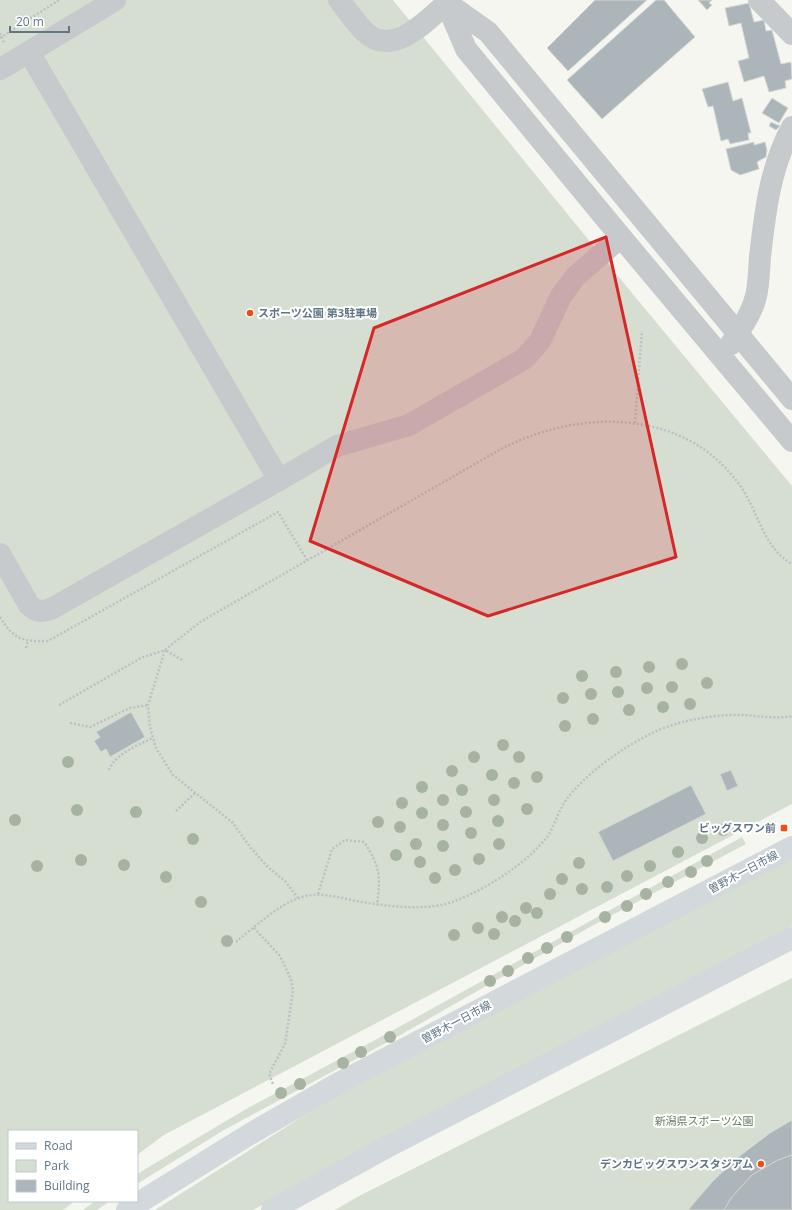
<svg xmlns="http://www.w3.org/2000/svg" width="792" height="1210" viewBox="0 0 792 1210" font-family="'Open Sans','Noto Sans JP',sans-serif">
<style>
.green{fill:#d6ded2}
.building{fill:#acb5ba;stroke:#d7d7d4}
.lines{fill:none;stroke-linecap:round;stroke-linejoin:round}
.path{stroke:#bdc0c2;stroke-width:2.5;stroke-dasharray:2 2;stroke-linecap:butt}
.minor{stroke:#c7cacd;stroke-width:22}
.major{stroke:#d3d8dd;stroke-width:22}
.tree{fill:#a7b3a2}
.marked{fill:#d62828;fill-opacity:0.2;stroke:#d62828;stroke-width:3;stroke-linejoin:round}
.poi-dot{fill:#f34b13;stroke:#fff;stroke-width:1.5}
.labels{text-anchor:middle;stroke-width:4;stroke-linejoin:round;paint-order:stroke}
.poi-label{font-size:11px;font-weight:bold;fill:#617585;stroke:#fff;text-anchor:end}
.street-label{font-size:11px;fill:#617585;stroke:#fff}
.park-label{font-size:11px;fill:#667c61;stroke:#fff}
</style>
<rect width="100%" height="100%" fill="#f6f6f1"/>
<g class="green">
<path d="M0,0H393L627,287L792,486V804L164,1135L137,1155V1131H9V1201H75L63,1210H0Z"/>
<path d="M742,837L746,844L590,927L395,1038L224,1130L137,1184V1174L246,1109L388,1033Z"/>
<path d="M792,858V926L253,1210H155L335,1096Z"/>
<path d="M792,978V1210H335L359,1196Z"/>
<path d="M95,1201H110L97,1210H83Z"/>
</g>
<g class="building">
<path d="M595,0H647L568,71L547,48Z"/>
<path d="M656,0H664L695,37L602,119L567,80Z"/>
<path d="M698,0H712L709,3L712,5L707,10Z"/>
<path d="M749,3L754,22L764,20L766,31L772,30L781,64L791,62L792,79L785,81L786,88L769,92L764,76L744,82L738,61L749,58L741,23L729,26L725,8Z"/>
<path d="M728,82L733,101L742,98L751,133H748L749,140L730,144L728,139L721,141L713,106L708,107L702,89Z"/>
<path d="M772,98L788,108L779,123L762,113Z"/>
<path d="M771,122L780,126L776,130L769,126Z"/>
<path d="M754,142V145L765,142L767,150L766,157L757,162L759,169L740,175L731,170L726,149Z"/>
<path d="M131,712L145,737L110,757L106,749L101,752L94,741L100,737L96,732Z"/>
<path d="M731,770L738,786L727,791L720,774Z"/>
<path d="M691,785L706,814L613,861L598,832Z"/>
<path d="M792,1120V1210H688L712,1182L737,1158L770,1133Z"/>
<path d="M792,1155V1210H724L731,1198L752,1175L778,1160Z"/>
</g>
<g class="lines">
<g class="path">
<path d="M0,33L4,43"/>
<path d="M0,38L59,0"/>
<path d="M635,423L642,331"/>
<path d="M0,617C13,639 23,642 48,641L278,512L307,560"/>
<path d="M26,648L28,641"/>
<path d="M182,660L165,650L148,705L150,727L156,748L173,775L233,823L250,847L268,867L285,881L298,898"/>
<path d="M59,705L141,658L165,650L200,622L501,449C580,408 689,407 743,490C759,515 764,548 792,564"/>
<path d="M70,723L90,727L130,708L148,705"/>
<path d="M109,770C115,754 138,745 153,738"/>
<path d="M176,811L195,793"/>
<path d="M318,894L332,849L345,840L364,842C380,866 381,876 377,905"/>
<path d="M254,928L280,956L291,979L293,991L285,1044L269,1074L273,1084"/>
<path d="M236,942C253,928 278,905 299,898C318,891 337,897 356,901C385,906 427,912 455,901C486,889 526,864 547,837C555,826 558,811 566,800C585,774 622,748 650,734C674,722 704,716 731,715C752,714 771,720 792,716"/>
</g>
<g class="minor">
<path d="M115,0L29,52L279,480L337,446L409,425L524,359L540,341L561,296L576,276L621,237"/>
<path d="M339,0C347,10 355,22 364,31C392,59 426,21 447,3"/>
<path d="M445,0L466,49L621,237L792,441"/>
<path d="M759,0L792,34"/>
<path d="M447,3L488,32L792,399"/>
<path d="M0,69L29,52"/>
<path d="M731,344C740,329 752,314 756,296C759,284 759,269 760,257C765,212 770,168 792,127"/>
<path d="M0,554L29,605C36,612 42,612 51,609L279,480"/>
</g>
<g class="major">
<path d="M127,1210L250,1134L337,1084L792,847"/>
<path d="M272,1210L387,1147L792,938"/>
</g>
</g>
<g class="tree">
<circle cx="682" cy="664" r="6"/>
<circle cx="649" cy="667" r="6"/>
<circle cx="616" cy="672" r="6"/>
<circle cx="582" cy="676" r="6"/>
<circle cx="707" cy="683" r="6"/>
<circle cx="672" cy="687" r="6"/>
<circle cx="647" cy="688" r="6"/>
<circle cx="618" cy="692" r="6"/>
<circle cx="591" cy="694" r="6"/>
<circle cx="563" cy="698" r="6"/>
<circle cx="690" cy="704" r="6"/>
<circle cx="663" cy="707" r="6"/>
<circle cx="629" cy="710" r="6"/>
<circle cx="593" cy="719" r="6"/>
<circle cx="565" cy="726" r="6"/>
<circle cx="503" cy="745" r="6"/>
<circle cx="474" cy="757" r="6"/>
<circle cx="519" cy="757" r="6"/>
<circle cx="68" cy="762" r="6"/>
<circle cx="452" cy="771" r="6"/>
<circle cx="492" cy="775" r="6"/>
<circle cx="537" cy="777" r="6"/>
<circle cx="514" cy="783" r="6"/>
<circle cx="422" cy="787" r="6"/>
<circle cx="462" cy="790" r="6"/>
<circle cx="443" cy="800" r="6"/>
<circle cx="494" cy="800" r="6"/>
<circle cx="402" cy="803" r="6"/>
<circle cx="527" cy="809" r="6"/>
<circle cx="77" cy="810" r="6"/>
<circle cx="136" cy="812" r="6"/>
<circle cx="466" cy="812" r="6"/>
<circle cx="422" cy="813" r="6"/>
<circle cx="15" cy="820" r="6"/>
<circle cx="498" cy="821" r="6"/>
<circle cx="378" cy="822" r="6"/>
<circle cx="443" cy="825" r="6"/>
<circle cx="400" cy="827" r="6"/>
<circle cx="723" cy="830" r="6"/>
<circle cx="471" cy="833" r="6"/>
<circle cx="702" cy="838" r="6"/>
<circle cx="193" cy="839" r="6"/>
<circle cx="416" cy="844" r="6"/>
<circle cx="499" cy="844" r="6"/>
<circle cx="443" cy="846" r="6"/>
<circle cx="678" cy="852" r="6"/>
<circle cx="396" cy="855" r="6"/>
<circle cx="479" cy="859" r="6"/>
<circle cx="81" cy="860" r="6"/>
<circle cx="707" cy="861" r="6"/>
<circle cx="420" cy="862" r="6"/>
<circle cx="579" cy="863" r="6"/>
<circle cx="124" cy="865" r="6"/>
<circle cx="37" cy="866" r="6"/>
<circle cx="650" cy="866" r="6"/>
<circle cx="455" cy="870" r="6"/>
<circle cx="691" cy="872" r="6"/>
<circle cx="627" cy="876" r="6"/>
<circle cx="166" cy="877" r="6"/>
<circle cx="435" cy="878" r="6"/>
<circle cx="562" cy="879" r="6"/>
<circle cx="668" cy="882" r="6"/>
<circle cx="607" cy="887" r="6"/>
<circle cx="582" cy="889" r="6"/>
<circle cx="550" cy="894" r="6"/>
<circle cx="646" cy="894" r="6"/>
<circle cx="201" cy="902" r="6"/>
<circle cx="627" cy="906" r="6"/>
<circle cx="526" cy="908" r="6"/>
<circle cx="537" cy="913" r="6"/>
<circle cx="502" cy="917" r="6"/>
<circle cx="605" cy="917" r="6"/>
<circle cx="515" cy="921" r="6"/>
<circle cx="478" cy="928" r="6"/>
<circle cx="494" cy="934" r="6"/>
<circle cx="454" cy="935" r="6"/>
<circle cx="567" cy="937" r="6"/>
<circle cx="227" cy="941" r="6"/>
<circle cx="547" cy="948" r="6"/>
<circle cx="528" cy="958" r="6"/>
<circle cx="508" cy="971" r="6"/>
<circle cx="490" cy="981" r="6"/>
<circle cx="390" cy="1037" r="6"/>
<circle cx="361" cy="1052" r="6"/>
<circle cx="343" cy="1063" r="6"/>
<circle cx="300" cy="1084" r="6"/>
<circle cx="281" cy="1093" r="6"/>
</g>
<path class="marked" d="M606,237L676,557L488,616L310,541L374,328Z"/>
<g class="poi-dot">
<circle cx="250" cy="313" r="4"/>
<rect x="780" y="824" width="8" height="8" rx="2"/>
<circle cx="761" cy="1164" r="4"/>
</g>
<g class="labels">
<g class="poi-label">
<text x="258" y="317" text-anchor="start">スポーツ公園 第3駐車場</text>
<text x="776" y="832">ビッグスワン前</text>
<text x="753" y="1168">デンカビッグスワンスタジアム</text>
</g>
<g class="street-label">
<text transform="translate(743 872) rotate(-28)" y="4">曽野木一日市線</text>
<text transform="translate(456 1022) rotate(-28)" y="4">曽野木一日市線</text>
</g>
<g class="park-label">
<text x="704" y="1125">新潟県スポーツ公園</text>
</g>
</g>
<rect x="8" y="1130" width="130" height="72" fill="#ffffff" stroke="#c0c8ce"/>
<rect x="16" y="1143" width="20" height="6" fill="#d3d8dd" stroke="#c0c8ce"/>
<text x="44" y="1150" font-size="12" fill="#617585">Road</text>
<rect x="16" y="1160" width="20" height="12" fill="#d6ded2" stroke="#c0c8ce"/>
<text x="44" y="1170" font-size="12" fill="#617585">Park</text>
<rect x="16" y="1180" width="20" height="12" fill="#acb5ba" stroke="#c0c8ce"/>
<text x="44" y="1190" font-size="12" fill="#617585">Building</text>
<path d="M10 26v6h59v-6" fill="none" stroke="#617585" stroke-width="2"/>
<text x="16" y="26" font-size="12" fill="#617585" stroke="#ffffff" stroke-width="3" paint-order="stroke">20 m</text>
</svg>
